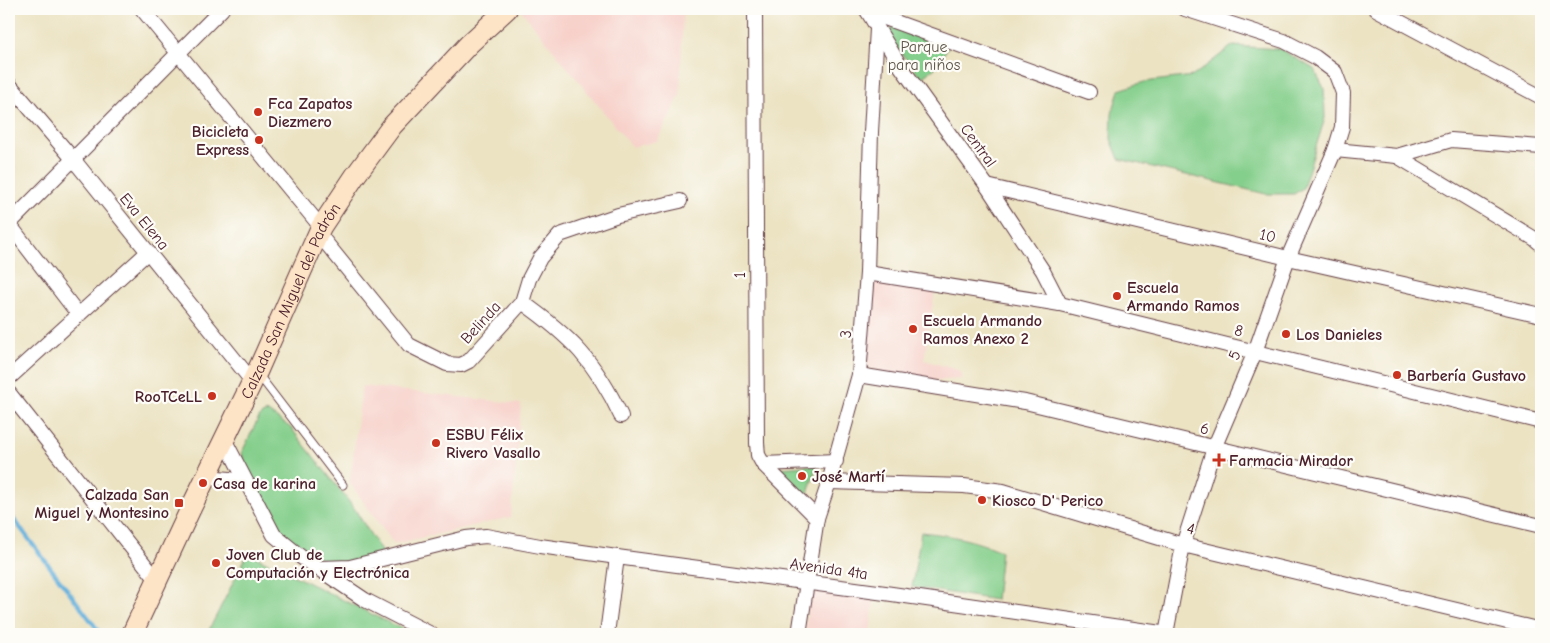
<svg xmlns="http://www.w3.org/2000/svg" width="1550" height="643" viewBox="0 0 1550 643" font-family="'Comic Neue',sans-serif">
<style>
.built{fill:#f7d0c9}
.green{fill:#85cf8c;stroke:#68775c}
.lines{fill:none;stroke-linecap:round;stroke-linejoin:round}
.stream{stroke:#61afdb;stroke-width:4}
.service-casing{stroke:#623c42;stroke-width:9}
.minor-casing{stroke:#623c42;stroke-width:16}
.secondary-casing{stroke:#623c42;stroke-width:22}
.service{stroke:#fff;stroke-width:7}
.minor{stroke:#fff;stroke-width:14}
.secondary{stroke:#fee4c6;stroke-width:20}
.poi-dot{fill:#c8321e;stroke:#fdfcf7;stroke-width:2}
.labels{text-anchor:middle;stroke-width:4.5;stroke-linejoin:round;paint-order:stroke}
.park-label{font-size:16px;fill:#5c5448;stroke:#fdfcf7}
.poi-label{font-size:16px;font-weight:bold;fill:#4a1f2b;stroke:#fdfcf7;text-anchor:start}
.street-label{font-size:16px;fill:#4a1f2b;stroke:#fdfcf7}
</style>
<rect width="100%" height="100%" fill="#fdfcf7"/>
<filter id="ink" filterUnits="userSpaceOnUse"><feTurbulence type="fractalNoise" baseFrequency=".02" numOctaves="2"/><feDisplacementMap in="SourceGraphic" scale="10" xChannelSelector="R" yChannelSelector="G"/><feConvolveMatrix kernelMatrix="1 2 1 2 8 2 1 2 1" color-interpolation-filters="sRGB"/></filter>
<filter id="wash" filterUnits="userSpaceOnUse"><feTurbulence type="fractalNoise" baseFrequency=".0096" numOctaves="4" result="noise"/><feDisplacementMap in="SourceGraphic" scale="20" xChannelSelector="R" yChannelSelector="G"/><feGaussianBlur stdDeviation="1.12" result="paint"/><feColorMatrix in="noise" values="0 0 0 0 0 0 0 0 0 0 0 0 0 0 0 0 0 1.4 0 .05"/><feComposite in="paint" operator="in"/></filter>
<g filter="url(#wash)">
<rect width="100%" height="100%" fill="#ece3c3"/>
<g class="built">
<path d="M522,9H683L680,95L657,141L632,147L521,10Z"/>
<path d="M870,279L935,290L924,360L958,370L962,376L961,379L916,381L874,370L868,366L867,361Z"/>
<path d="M362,386L521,404L511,517L394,544L350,483Z"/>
<path d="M810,589L874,597L870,634H805Z"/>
</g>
<g class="green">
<path d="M894,26L948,47L935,68L921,78L886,34Z"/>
<path d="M1232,46L1280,49L1314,69L1324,88L1325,118L1303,188L1294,194H1266L1119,159L1111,139L1112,114L1119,90L1144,82L1193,76Z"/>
<path d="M268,412L291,428L354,508L384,556L334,566L276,533L245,470L242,452L258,419L262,414Z"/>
<path d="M817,465L807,497L779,468Z"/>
<path d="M921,532C951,535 974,540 1001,551L996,600L912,587Z"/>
<path d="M248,553L412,634H217L209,630Z"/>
</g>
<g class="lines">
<path class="stream" d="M9,513L101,634"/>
</g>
</g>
<g filter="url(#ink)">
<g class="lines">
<defs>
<path id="service" d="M258,374L343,485"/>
<g id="minor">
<path d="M142,9L321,227"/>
<path d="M755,9L757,443L758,455L763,464L817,518"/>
<path d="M866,9L899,64L987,186L1043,271L1060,304"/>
<path d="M1376,9L1541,97"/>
<path d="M868,12L1089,92"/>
<path d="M9,84L73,159L252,381"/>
<path d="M1335,150L1397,156L1451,140L1541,147"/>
<path d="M1397,156L1535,239L1541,244"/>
<path d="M987,186L1288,258L1541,315"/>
<path d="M9,224L222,9"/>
<path d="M9,224L78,314"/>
<path d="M318,233L409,345L447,364L461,365L469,361L522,302L529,279L540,258L560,235L618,215L680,201"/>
<path d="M867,273L1060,304L1541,422"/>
<path d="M522,302C570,336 596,362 621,416"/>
<path d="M859,375L1025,402L1541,526"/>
<path d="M9,378L148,252"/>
<path d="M9,393L157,580"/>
<path d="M224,439L274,535L301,557L365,600L431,634"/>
<path d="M763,464L836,461"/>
<path d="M206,477L230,479L248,484"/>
<path d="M829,482L964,486L1003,491L1183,545L1541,630"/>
<path d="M320,568L350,567L466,538L486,536L540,546L617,557L885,593L1168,634"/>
<path d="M607,634L617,557"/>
<path d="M799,634L817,518L829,482L859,375L867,273L871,132L877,29"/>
<path d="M1166,634L1183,545L1214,448L1255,352L1288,258L1335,150L1342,127L1343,93L1335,72L1315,57L1284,41L1185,9"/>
</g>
<g id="secondary">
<path id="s1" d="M132,634L190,510L257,372L321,227L355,176L392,126L469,44L507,9"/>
</g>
</defs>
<use href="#service" class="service-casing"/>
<use href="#minor" class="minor-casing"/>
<use href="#secondary" class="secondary-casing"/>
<use href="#service" class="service"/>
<use href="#minor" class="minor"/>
<use href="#secondary" class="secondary"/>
</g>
</g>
<g class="poi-dot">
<circle cx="258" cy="112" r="5"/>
<circle cx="259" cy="140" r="5"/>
<circle cx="1117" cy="296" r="5"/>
<circle cx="913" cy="329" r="5"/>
<circle cx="1286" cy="334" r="5"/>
<circle cx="1397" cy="375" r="5"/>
<circle cx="212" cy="396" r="5"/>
<circle cx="436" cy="443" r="5"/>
<path d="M1216.5 452.5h5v5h5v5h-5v5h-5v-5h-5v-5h5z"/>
<circle cx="802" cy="476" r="5"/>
<circle cx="203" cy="483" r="5"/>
<circle cx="982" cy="500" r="5"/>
<rect x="174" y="498" width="10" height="10" rx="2.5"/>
<circle cx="216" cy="563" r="5"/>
</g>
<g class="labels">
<g class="park-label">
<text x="924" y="52">Parque<tspan x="924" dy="18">para niños</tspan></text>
</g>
<g class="poi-label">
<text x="268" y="109">Fca Zapatos<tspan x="268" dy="18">Diezmero</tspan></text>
<text x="249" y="137" text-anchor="end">Bicicleta<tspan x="249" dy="18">Express</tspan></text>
<text x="1127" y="293">Escuela<tspan x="1127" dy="18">Armando Ramos</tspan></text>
<text x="923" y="326">Escuela Armando<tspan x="923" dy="18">Ramos Anexo 2</tspan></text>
<text x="1296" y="340">Los Danieles</text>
<text x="1407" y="381">Barbería Gustavo</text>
<text x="202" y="402" text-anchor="end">RooTCeLL</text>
<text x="446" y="440">ESBU Félix<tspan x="446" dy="18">Rivero Vasallo</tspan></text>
<text x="1229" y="466">Farmacia Mirador</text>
<text x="812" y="482">José Martí</text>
<text x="213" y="489">Casa de karina</text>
<text x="169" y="500" text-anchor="end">Calzada San<tspan x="169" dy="18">Miguel y Montesino</tspan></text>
<text x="992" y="506">Kiosco D' Perico</text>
<text x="226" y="560">Joven Club de<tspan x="226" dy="18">Computación y Electrónica</tspan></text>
</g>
<g class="street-label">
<text transform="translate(979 145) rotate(54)" y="6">Central</text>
<text transform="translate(145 221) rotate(51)" y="6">Eva Elena</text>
<text transform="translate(1268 235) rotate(13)" y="6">10</text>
<text transform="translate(739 275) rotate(-90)" y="6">1</text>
<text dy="6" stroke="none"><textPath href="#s1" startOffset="369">Calzada San Miguel del Padrón</textPath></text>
<text transform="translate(480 322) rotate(-48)" y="6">Belinda</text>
<text transform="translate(1239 330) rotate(14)" y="6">8</text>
<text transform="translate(845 334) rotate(-86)" y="6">3</text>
<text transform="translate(1234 355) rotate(-67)" y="6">5</text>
<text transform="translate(1205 428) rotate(14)" y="6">6</text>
<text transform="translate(1191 528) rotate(15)" y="6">4</text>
<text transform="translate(829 568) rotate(8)" y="6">Avenida 4ta</text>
</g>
</g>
<rect width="1550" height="643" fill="none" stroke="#fdfcf7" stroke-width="30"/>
</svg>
